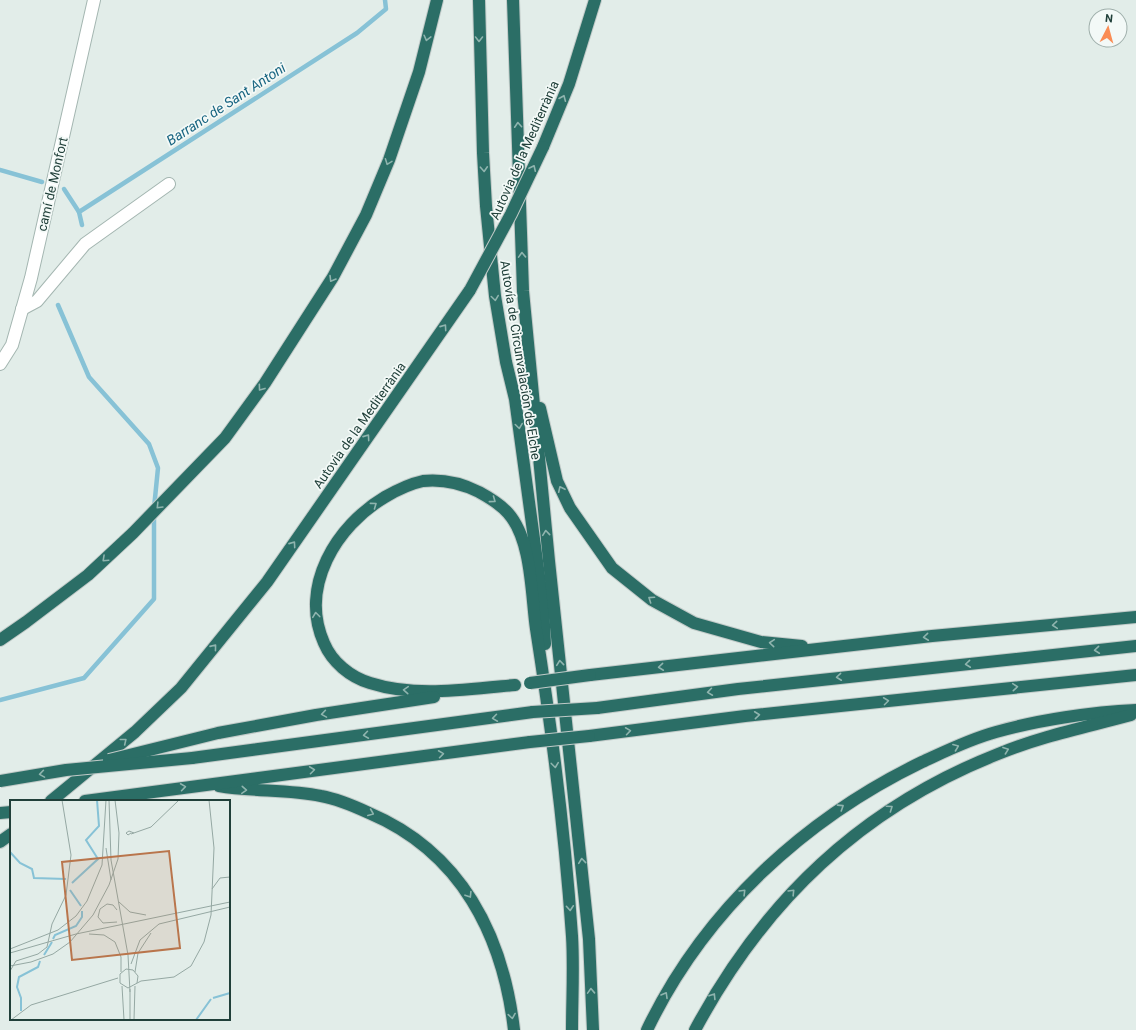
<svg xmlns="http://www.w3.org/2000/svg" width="1136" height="1030" viewBox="0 0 1136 1030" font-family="Roboto,sans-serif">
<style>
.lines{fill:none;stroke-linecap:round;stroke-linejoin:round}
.stream{stroke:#87c2d6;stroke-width:4.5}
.minor-casing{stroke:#a4b6b1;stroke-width:14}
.tertiary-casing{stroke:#a4b6b1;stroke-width:14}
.motorway-casing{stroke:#c1cac8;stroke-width:14}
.minor{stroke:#fff;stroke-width:12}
.tertiary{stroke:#fff;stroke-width:12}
.motorway{stroke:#2b6e66;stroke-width:12}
.motorway-bridge-casing{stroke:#c1cac8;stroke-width:14;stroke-linecap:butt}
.motorway-bridge{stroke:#2b6e66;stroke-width:12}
.oneway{stroke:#8fb4ae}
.labels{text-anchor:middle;stroke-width:3.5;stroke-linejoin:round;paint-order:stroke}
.street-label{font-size:13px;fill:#21403a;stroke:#f3f9f7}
.water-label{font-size:14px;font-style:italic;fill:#176480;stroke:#f3f9f7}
.inset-river{fill:none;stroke:#87c2d6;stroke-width:2}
.inset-road{fill:none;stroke:#95a8a3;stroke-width:1}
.view{fill:#b9754c;fill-opacity:0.15;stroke:#b9754c;stroke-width:2}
.inset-edge{fill:none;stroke:#21403a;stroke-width:2}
</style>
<rect width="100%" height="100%" fill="#e2ede9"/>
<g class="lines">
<g class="stream">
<path d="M0,170L42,182"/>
<path d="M64,189L79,212"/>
<path d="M82,225L79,212L357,33L386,9L385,0"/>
<path d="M58,305L89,377L149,444L158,468L154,508"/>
<path d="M0,700L84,678L154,599V515"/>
</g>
<defs>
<path id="minor" d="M22,309L37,301L85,244L169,184"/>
<path id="tertiary" d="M0,364L12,345L31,278L94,0"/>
<g id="motorway">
<path d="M479,0L483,153L486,206L495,296L506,362L515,399L543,605L545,644"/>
<path d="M513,0L523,291L549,561L589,939L593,1030"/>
<path d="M543,147L569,84L595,0"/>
<path d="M540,408L557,481L570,508L612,568L652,600L694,623L761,642L802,646"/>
<path d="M0,640L26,622L88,575L133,533L225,438L265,383L333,277L366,215L389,160L419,72L437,0"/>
<path d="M590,675L932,636L1136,617"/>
<path d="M515,685C467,689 417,698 370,683C350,677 332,662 324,643C299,587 336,526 385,497C397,490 409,484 423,481C443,479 461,483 479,492C490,498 500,504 508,513C532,540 531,594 536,629C552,731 565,833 572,936C574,967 572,999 572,1030"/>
<path d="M597,708L738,689L1136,646"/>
<path d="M218,733L316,715L434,697"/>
<path d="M589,736L745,716L1136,675"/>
<path d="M192,758L533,712"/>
<path d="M219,786C253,792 287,789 321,796C338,799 354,806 369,813C461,852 503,935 514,1030"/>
<path d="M51,801L135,732L181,688L267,582L470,290"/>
<path d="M85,801L530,742"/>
<path d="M0,813L11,812"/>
<path d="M0,842L11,834"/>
<path d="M647,1030C704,911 804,819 922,762C946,751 970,739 996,732C1038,720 1092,712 1136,710"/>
<path d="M695,1030C764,901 861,808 998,754C1041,736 1087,727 1131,715"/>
</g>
</defs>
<use href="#minor" class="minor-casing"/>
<use href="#tertiary" class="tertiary-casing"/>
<use href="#motorway" class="motorway-casing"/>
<use href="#minor" class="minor"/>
<use href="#tertiary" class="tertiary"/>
<use href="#motorway" class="motorway"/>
<defs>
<g id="motorway-bridge">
<path d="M470,290L511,214L543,147"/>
<path d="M530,683L590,675"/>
<path d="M533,712L597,708"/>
<path d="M530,742L589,736"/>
<path d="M109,760L218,733"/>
<path d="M0,781L66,770L192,758"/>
</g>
</defs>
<use href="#motorway-bridge" class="motorway-bridge-casing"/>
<use href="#motorway-bridge" class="motorway-bridge"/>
</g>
<defs><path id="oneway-chevron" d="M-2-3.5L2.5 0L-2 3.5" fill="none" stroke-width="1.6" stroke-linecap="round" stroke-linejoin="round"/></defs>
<g class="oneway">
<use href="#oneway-chevron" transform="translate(427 38) rotate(104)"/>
<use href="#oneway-chevron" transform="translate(479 39) rotate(90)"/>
<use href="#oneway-chevron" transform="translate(563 98) rotate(-67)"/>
<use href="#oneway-chevron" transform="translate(518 125) rotate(-94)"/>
<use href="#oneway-chevron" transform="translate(388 162) rotate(111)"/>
<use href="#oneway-chevron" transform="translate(533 168) rotate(-65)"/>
<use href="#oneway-chevron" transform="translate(484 169) rotate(87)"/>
<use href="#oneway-chevron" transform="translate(522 255) rotate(-92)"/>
<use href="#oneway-chevron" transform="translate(332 279) rotate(121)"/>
<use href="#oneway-chevron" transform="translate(495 298) rotate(82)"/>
<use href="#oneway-chevron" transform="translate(444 327) rotate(-55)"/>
<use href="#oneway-chevron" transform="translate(261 388) rotate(126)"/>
<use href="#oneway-chevron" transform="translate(519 426) rotate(82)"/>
<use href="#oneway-chevron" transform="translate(367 437) rotate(-55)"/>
<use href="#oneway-chevron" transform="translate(561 489) rotate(-115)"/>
<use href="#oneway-chevron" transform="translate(493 500) rotate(36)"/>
<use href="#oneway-chevron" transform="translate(374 505) rotate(-36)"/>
<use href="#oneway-chevron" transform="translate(159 506) rotate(134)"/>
<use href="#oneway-chevron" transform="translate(546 533) rotate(-96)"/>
<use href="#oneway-chevron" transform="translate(293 544) rotate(-55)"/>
<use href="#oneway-chevron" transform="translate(105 559) rotate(137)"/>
<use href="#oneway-chevron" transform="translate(651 599) rotate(-146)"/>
<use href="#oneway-chevron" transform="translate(316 615) rotate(-97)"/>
<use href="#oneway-chevron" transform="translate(1055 625) rotate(175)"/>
<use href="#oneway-chevron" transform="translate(926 637) rotate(174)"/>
<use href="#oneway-chevron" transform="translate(772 643) rotate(-175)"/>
<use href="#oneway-chevron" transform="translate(214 647) rotate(-51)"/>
<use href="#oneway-chevron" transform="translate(1097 650) rotate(174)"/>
<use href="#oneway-chevron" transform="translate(560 663) rotate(-96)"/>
<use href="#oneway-chevron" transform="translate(968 664) rotate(174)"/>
<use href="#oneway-chevron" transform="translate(661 667) rotate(174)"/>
<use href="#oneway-chevron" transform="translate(839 677) rotate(174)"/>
<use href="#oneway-chevron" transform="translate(1015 687) rotate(-5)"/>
<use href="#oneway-chevron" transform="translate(406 690) rotate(-176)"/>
<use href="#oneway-chevron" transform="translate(710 692) rotate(172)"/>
<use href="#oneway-chevron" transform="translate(886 701) rotate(-7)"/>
<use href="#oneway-chevron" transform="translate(324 714) rotate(171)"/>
<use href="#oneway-chevron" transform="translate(757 715) rotate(-6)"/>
<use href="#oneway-chevron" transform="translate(495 718) rotate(172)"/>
<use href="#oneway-chevron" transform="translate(628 731) rotate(-8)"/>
<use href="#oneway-chevron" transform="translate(366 735) rotate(172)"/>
<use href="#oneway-chevron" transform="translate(124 741) rotate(-39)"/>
<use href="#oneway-chevron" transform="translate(956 747) rotate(-21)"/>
<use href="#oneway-chevron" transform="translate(1006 750) rotate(-20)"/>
<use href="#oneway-chevron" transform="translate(441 754) rotate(-8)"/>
<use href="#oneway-chevron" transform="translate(555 765) rotate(83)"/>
<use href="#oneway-chevron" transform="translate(312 770) rotate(-7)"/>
<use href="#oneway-chevron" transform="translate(42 774) rotate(171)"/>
<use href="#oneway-chevron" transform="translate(183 787) rotate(-8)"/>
<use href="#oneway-chevron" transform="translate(244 790) rotate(4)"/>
<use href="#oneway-chevron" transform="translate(841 807) rotate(-33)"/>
<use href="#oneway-chevron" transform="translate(890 808) rotate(-35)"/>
<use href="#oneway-chevron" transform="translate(371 813) rotate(23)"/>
<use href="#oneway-chevron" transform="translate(582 861) rotate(-96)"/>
<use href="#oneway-chevron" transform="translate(743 892) rotate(-45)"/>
<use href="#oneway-chevron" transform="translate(792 892) rotate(-46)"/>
<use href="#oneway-chevron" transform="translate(469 895) rotate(58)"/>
<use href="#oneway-chevron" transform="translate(570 908) rotate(86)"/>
<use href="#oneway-chevron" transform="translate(591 991) rotate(-92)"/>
<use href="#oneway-chevron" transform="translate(665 995) rotate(-60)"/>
<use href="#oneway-chevron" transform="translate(713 996) rotate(-58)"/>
<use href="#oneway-chevron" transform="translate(512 1016) rotate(81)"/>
</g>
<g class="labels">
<g class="street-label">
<text transform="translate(524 150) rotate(-66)" y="5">Autovia de la Mediterrània</text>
<text transform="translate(52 184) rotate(-77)" y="5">camí de Monfort</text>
<text transform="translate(521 360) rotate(81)" y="5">Autovía de Circunvalación de Elche</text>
<text transform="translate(359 425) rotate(-55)" y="5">Autovia de la Mediterrània</text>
</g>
<g class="water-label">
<text transform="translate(226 104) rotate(-33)" y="5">Barranc de Sant Antoni</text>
</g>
</g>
<g transform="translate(10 800)">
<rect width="220" height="220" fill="#e2ede9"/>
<path class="inset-river" d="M0,52L10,63L22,69L24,78L56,79M62,83L88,59L76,40L89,26L87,0M60,90L71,106M43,139L45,135L66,126L72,117V111M34,155L42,142M203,198L220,193M11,211V198L7,187L9,177L28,167L30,161M186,220L201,199"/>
<path class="inset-road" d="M99,0L101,60L118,155L120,192M121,33L118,35L116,33L119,31L124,33M121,34L141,27L169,0M96,48L101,80M202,89L210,78L220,77M109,102L120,112L136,115M107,110L103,105L97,104L90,109L88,117L93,123L107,122M79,134L94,135L105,142L111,157V172M0,149L48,130L66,116L77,101L92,65L96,0M0,153L66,134L220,102M121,164L130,140L149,124L220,107M0,166L21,162L43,154L60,142L83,115L99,85L108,59L109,33L105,0M0,171L6,161L28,154L37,147L42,124L56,95L61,55L52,0M125,172L128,153L141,133M127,183L128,176L123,170L116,169L110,174V183L118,188L131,181L164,177L181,166L194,142L201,115L204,48L199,0M112,186L114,220M120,189V220M1,220L21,205L108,178M124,220L125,186"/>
<path class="view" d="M159,51L170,148L62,160L52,62Z"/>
<rect width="220" height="220" class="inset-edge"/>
</g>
<g transform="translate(1108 28) rotate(6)"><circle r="19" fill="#f3f9f7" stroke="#9fafab"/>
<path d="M0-3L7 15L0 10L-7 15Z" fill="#fa8c54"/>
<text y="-6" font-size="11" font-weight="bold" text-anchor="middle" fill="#21403a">N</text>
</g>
</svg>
